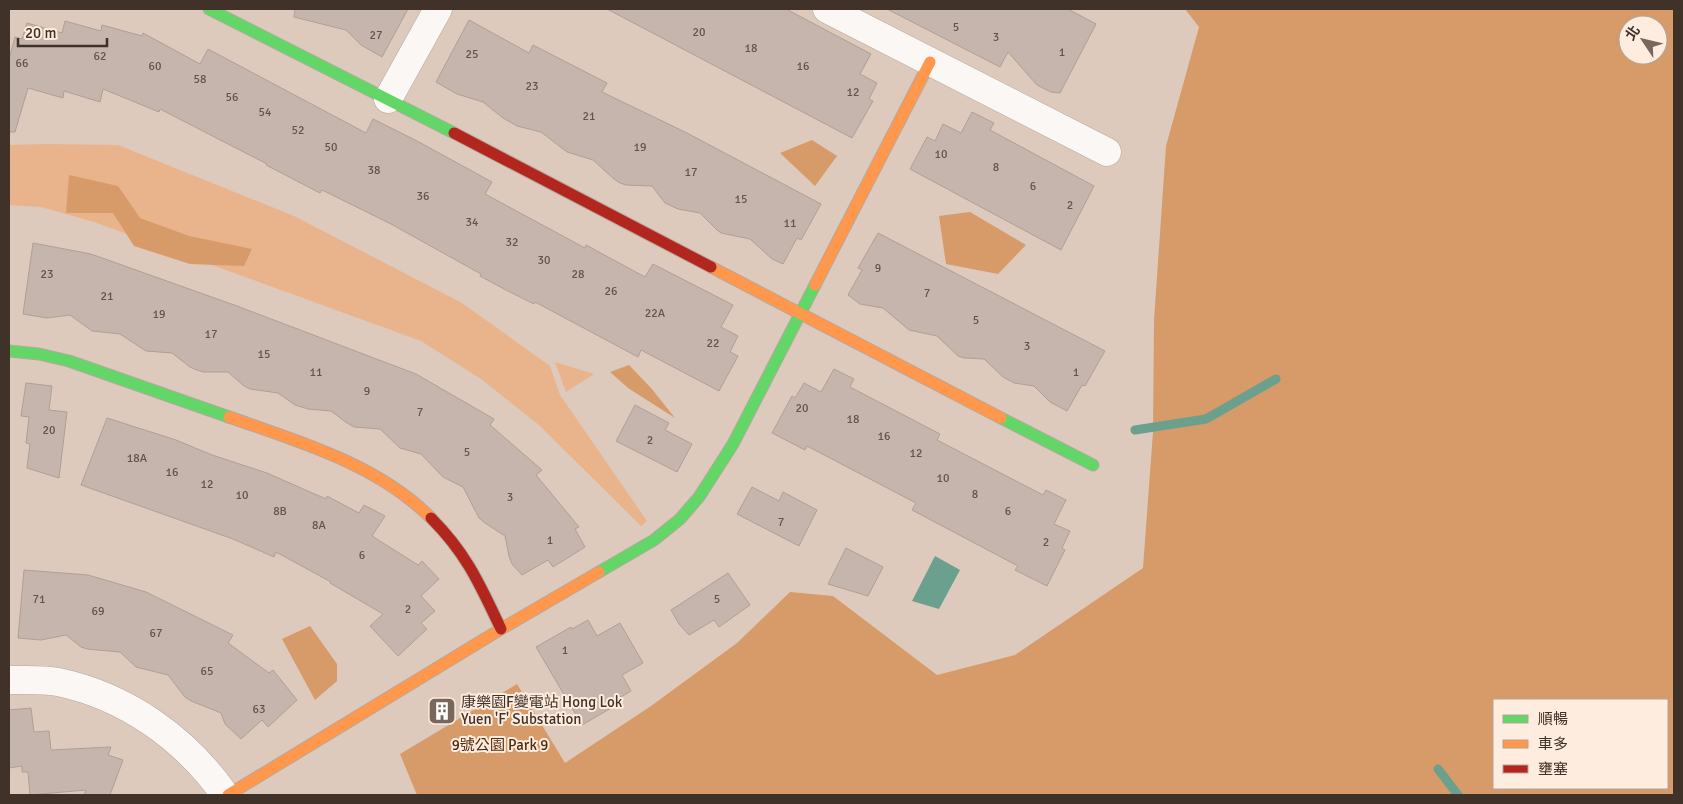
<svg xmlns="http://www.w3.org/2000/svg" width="1683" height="804" viewBox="0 0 1683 804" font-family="Signika,'Noto Sans TC',sans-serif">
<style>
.green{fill:#e9b38b}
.forest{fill:#d69b69;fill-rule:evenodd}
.water{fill:#6b9f8e}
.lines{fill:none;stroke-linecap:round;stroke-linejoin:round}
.stream{stroke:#6b9f8e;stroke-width:9}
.building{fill:#c6b5ac;stroke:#af9f96}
.street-casing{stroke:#b6a89d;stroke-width:29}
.fast-casing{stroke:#b6a89d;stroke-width:13}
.slow-casing{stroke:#b6a89d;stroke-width:13}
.jam-casing{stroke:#b6a89d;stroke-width:13}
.street{stroke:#faf7f5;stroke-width:28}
.fast{stroke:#63d668;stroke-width:11}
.slow{stroke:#ff974d;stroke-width:11}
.jam{stroke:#b3261e;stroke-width:11}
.labels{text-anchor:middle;stroke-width:4;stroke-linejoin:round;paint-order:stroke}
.number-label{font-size:12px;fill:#62544a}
.poi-label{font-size:15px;fill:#403228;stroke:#feecdf;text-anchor:start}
.park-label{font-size:15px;fill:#502a0c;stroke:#feecdf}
</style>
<rect width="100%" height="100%" fill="#ddcabc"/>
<g class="green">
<path d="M44,144L118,145L294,216L462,303L550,366L560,395L647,521L641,526L539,425L481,379L421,341L94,222L41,207L9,205V145Z"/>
<path d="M555,362L594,374L566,392Z"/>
</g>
<g class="forest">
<path d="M1185,9H1674V795H417L400,754L517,684L565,763L651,706L737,643L790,592L833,596L937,675L1015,655L1143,568L1153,432L1154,320L1166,146L1199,27ZM1628,25H1658V55H1628ZM1667,700V788H1494V700Z"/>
<path d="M812,140L837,156L815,186L780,153Z"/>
<path d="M69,175L118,186L140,218L189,236L252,249L244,266L190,264L134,246L113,213H66Z"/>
<path d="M970,212L1026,245L998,274L946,264L939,216Z"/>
<path d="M629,365L651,388L675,418L628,388L610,372Z"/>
<path d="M310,626L337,664V681L315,700L282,639Z"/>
</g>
<path class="water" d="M935,556L960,570L939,609L912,601Z"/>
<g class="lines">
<g class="stream">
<path d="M1135,430L1206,419L1276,379"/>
<path d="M1438,769L1458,795"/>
</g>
</g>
<g class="building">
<path d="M295,9H408L382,57L361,45L346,30L294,17Z"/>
<path d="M607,9H786L871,54L860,74L877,83L869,99L873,101L852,138Z"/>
<path d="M887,9H1068L1096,24L1060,93L1051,92L1037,85L1008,52L1000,67Z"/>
<path d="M469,20L529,53L533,45L607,83L602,92L687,133L821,204L801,240L797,238L783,264L772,259L750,239L721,233L716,229L700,213L678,209L665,203L652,186L626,185L620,183L614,179L593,160L567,152L541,132L517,126L503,118L483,102L457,94L436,82Z"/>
<path d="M65,21L101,31L102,25L142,36L143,33L200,64L208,49L366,133L373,119L419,142L492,182L485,194L585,248L586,245L645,277L653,264L733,305L721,327L738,336L730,352L738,356L719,391L641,350L638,357L535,302L534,304L506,290L480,276L481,274L391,224L322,190L320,193L266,165L267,164L160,109L159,112L103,89L100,102L64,91L63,98L28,88L15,132H9V59L15,37L22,39L27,23L62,33Z"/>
<path d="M972,112L994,123L990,130L1094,186L1061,250L910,169L927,137L935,141L943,124L961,133Z"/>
<path d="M878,233L1105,351L1085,386L1082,385L1067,411L1050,402L1034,386L1014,383L1003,377L984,359L964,358L958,356L937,336L909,330L883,308L860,304L848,295L862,270L858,268Z"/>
<path d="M33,243L91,254L237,306L416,374L494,419L490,425L542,470L536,475L579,527L575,529L585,547L553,567L548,560L522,575L512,564L509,556L505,536L485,523L479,518L463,487L443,477L421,454L400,448L380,429L354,427L347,423L331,411L308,409L295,405L278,393L250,389L244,386L228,372H203L197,370L190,367L172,353L146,351L120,334L92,331L70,315L47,318L23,314Z"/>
<path d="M834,369L854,379L850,387L940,434L937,440L1043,495L1046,490L1066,500L1054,524L1070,531L1062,548L1065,550L1047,586L1015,570L1018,566L912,510L916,503L807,446L805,450L772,433L792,396L795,398L804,383L821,392Z"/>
<path d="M26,383L52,386L49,410L67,412L59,478L27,468L30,444L26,443L29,417L21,416Z"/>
<path d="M635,405L669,423L665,430L692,444L677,472L616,441Z"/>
<path d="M107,418L176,440L212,455L267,473L326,499L327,496L359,513L364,505L385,516L372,536L418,565L422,561L439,579L421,596L435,611L421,623L427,629L398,656L370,626L383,614L330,583L331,582L276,552L274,557L233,539L81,485Z"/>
<path d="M752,487L779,501L783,492L817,510L799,546L737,514Z"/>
<path d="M846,548L883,567L868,596L828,584Z"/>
<path d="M24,570L88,575L146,592L233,635L228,643L269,673L273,670L297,700L268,727L262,720L241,739L225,724L221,713L191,701L185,697L168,675L136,667L120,652L87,649L81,647L66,635L41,640L18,638Z"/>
<path d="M728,573L750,605L719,627L714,620L689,635L679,624L671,610Z"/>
<path d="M588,620L597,636L620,623L643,663L622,675L631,691L616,700L618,704L582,725L536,647L571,627L572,629Z"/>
<path d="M31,708L34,732L49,731L51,750L111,747L108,755L123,760L110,795H84L86,790L30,795L28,772H22V766L9,768V710Z"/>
</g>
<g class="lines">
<defs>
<g id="street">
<path d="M827,9L1107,152"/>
<path d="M388,99L438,9"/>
<path d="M9,680C25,680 42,679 58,682C126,696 186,739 225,795"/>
</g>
<g id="fast">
<path d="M209,9L454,133"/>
<path d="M9,351L39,354L69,361L229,417"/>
<path d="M1001,418L1093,465"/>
<path d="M599,572L654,540L680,519L699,497L733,444L815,285"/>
</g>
<g id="slow">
<path d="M711,267L1001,418"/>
<path d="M815,285L930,62"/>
<path d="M229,417C300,442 377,464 431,518"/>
<path d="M228,795L501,629L599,572"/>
</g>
<g id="jam">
<path d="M454,133L711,267"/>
<path d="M431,518C467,554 480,585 501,629"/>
</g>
</defs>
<use href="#street" class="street-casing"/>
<use href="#fast" class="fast-casing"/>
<use href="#slow" class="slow-casing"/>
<use href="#jam" class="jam-casing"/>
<use href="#street" class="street"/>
<use href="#fast" class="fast"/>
<use href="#slow" class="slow"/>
<use href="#jam" class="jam"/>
</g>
<defs>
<symbol id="building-square" viewBox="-11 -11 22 22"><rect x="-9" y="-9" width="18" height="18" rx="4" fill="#77675c" stroke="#feecdf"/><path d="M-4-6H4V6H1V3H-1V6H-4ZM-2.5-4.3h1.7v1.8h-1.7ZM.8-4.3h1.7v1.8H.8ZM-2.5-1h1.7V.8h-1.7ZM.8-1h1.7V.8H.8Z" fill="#fff"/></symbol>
</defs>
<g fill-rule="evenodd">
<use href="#building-square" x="426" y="695" width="32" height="32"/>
</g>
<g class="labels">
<g class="number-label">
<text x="956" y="31">5</text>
<text x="699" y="36">20</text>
<text x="376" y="39">27</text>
<text x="996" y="41">3</text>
<text x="751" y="52">18</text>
<text x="1062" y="56">1</text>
<text x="472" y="58">25</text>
<text x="100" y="60">62</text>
<text x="22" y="67">66</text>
<text x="155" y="70">60</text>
<text x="803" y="70">16</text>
<text x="200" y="83">58</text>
<text x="532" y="90">23</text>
<text x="853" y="96">12</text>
<text x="232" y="101">56</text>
<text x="265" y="116">54</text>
<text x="589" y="120">21</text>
<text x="298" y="134">52</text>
<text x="331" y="151">50</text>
<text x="640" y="151">19</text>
<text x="941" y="158">10</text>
<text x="996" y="171">8</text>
<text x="374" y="174">38</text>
<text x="691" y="176">17</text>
<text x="1033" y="190">6</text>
<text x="423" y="200">36</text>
<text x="741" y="203">15</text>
<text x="1070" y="209">2</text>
<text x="472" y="226">34</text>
<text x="790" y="227">11</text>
<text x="512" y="246">32</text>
<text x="544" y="264">30</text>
<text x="878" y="272">9</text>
<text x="47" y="278">23</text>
<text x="578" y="278">28</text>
<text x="611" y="295">26</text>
<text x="927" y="297">7</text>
<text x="107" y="300">21</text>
<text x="655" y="317">22A</text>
<text x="159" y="318">19</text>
<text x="976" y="324">5</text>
<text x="211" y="338">17</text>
<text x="713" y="347">22</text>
<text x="1027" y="350">3</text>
<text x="264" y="358">15</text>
<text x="316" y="376">11</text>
<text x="1076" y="376">1</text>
<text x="367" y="395">9</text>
<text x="802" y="412">20</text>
<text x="420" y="416">7</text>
<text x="853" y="423">18</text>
<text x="49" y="434">20</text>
<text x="884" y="440">16</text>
<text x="650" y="444">2</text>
<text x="467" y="456">5</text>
<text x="916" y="457">12</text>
<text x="137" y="462">18A</text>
<text x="172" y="476">16</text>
<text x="943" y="482">10</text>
<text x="207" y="488">12</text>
<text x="975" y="498">8</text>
<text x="242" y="499">10</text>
<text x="510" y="501">3</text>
<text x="280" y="515">8B</text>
<text x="1008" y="515">6</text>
<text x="781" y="526">7</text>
<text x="319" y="529">8A</text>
<text x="550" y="544">1</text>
<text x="1046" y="546">2</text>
<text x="362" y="559">6</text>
<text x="39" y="603">71</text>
<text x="717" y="603">5</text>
<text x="408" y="613">2</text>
<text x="98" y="615">69</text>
<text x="156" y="637">67</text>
<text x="565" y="654">1</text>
<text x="207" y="675">65</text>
<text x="259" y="713">63</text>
</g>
<g class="poi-label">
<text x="461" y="707">康樂園F變電站 Hong Lok<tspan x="461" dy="17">Yuen 'F' Substation</tspan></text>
</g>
<g class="park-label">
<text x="500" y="750">9號公園 Park 9</text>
</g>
</g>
<rect width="1683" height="804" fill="none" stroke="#403228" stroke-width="20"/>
<rect x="1493" y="699" width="175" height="90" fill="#feecdf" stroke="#b2a296"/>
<rect x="1503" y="715" width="25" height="8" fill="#63d668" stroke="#b2a296"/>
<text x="1538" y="724" font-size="15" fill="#403228">順暢</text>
<rect x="1503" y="740" width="25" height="8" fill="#ff974d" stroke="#b2a296"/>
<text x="1538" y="749" font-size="15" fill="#403228">車多</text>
<rect x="1503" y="765" width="25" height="8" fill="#b3261e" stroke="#b2a296"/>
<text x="1538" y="774" font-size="15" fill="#403228">壅塞</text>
<g transform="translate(1643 40) rotate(305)"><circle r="24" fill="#feecdf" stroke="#b2a296"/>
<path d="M0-4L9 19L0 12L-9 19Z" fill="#77675c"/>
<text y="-8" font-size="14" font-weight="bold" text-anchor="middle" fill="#403228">北</text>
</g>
<path d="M18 38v8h89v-8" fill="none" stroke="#403228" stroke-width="2.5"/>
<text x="25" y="38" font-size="15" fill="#403228" stroke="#feecdf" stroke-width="4" paint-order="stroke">20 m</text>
</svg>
